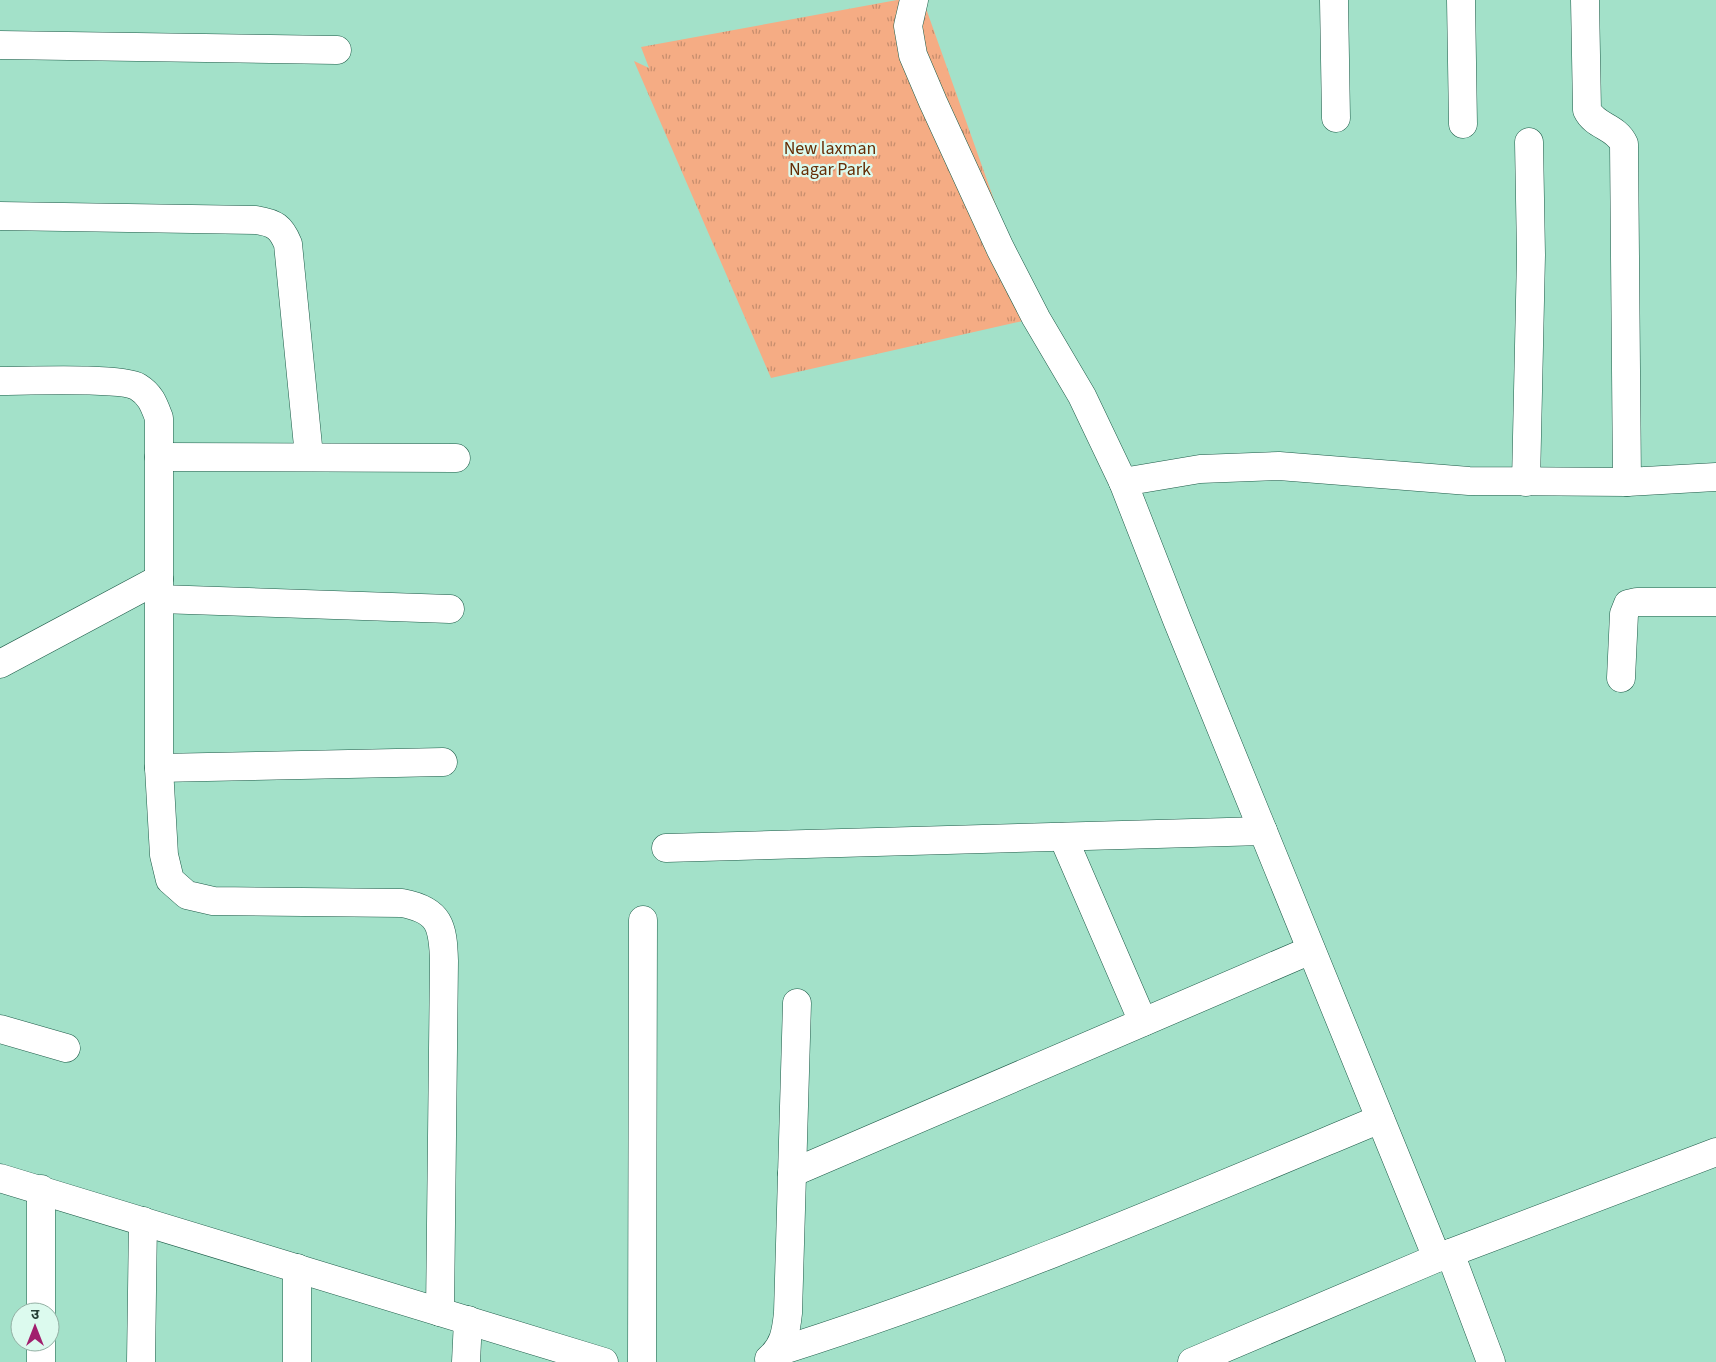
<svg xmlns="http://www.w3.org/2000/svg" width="1716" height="1362" viewBox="0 0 1716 1362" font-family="'Source Sans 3','Noto Sans Devanagari',sans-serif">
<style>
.park{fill:url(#park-tufts)}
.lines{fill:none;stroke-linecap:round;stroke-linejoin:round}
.minor-casing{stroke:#1c5a47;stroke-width:29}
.minor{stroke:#fff;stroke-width:28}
.labels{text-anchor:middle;stroke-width:4.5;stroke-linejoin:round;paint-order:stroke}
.park-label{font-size:18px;fill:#652d05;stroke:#dcfaee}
</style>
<defs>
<pattern id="park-tufts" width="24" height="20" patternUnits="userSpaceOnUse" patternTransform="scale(1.25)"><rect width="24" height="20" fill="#f5ac84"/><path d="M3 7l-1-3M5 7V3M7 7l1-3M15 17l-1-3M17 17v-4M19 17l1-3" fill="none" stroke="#c68d6d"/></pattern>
</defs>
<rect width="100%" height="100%" fill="#a3e1c9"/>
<path class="park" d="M897,0H923L1036,318L771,378L634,61L649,68L641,47Z"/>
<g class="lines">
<defs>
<g id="minor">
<path d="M914,0L908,26L913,55L933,102L1000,248L1036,318L1082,396L1123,482"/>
<path d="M1334,0L1336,118"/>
<path d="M1461,0L1463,124"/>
<path d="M1585,0L1587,110C1595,127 1616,126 1624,144L1627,482"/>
<path d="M0,45L337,50"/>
<path d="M0,216L256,220C275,223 281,227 288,244L309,456"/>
<path d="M0,381C25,381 122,377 138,387C151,395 154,405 159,418V768L164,855L170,880L187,895L213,901L402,903C440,910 443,926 444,961L440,1312"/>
<path d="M159,457L456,458"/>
<path d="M1526,482L1531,255L1529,142"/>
<path d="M159,599L450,609"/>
<path d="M0,664L159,579"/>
<path d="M1621,678L1624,614L1628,604L1637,602H1716"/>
<path d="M159,768L443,762"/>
<path d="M1063,837L1143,1022"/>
<path d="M666,848L1263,831"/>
<path d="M0,1029L66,1048"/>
<path d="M792,1173L1311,950"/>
<path d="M0,1178L604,1362"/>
<path d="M41,1189V1312"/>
<path d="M1450,1253L1491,1362"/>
<path d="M1437,1258L1177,620L1123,482L1200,469L1279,466L1469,481L1627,482L1716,477"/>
<path d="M297,1268V1362"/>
<path d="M41,1342V1362"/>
<path d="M777,1352C983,1287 1181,1202 1380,1119"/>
<path d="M769,1359C784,1346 786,1332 788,1313L797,1003"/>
<path d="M141,1362L143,1221"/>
<path d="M466,1362L468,1320"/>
<path d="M642,1362L643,920"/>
<path d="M1192,1362L1437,1258L1716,1152"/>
</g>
</defs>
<use href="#minor" class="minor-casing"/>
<use href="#minor" class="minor"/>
</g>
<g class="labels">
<g class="park-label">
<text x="830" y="154">New laxman<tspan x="830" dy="21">Nagar Park</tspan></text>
</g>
</g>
<g transform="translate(35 1327)"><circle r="24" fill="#dcfaee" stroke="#93b0a4"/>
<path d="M0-4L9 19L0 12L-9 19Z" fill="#a11e6d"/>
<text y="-8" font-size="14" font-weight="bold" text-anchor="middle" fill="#264036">उ</text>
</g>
</svg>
